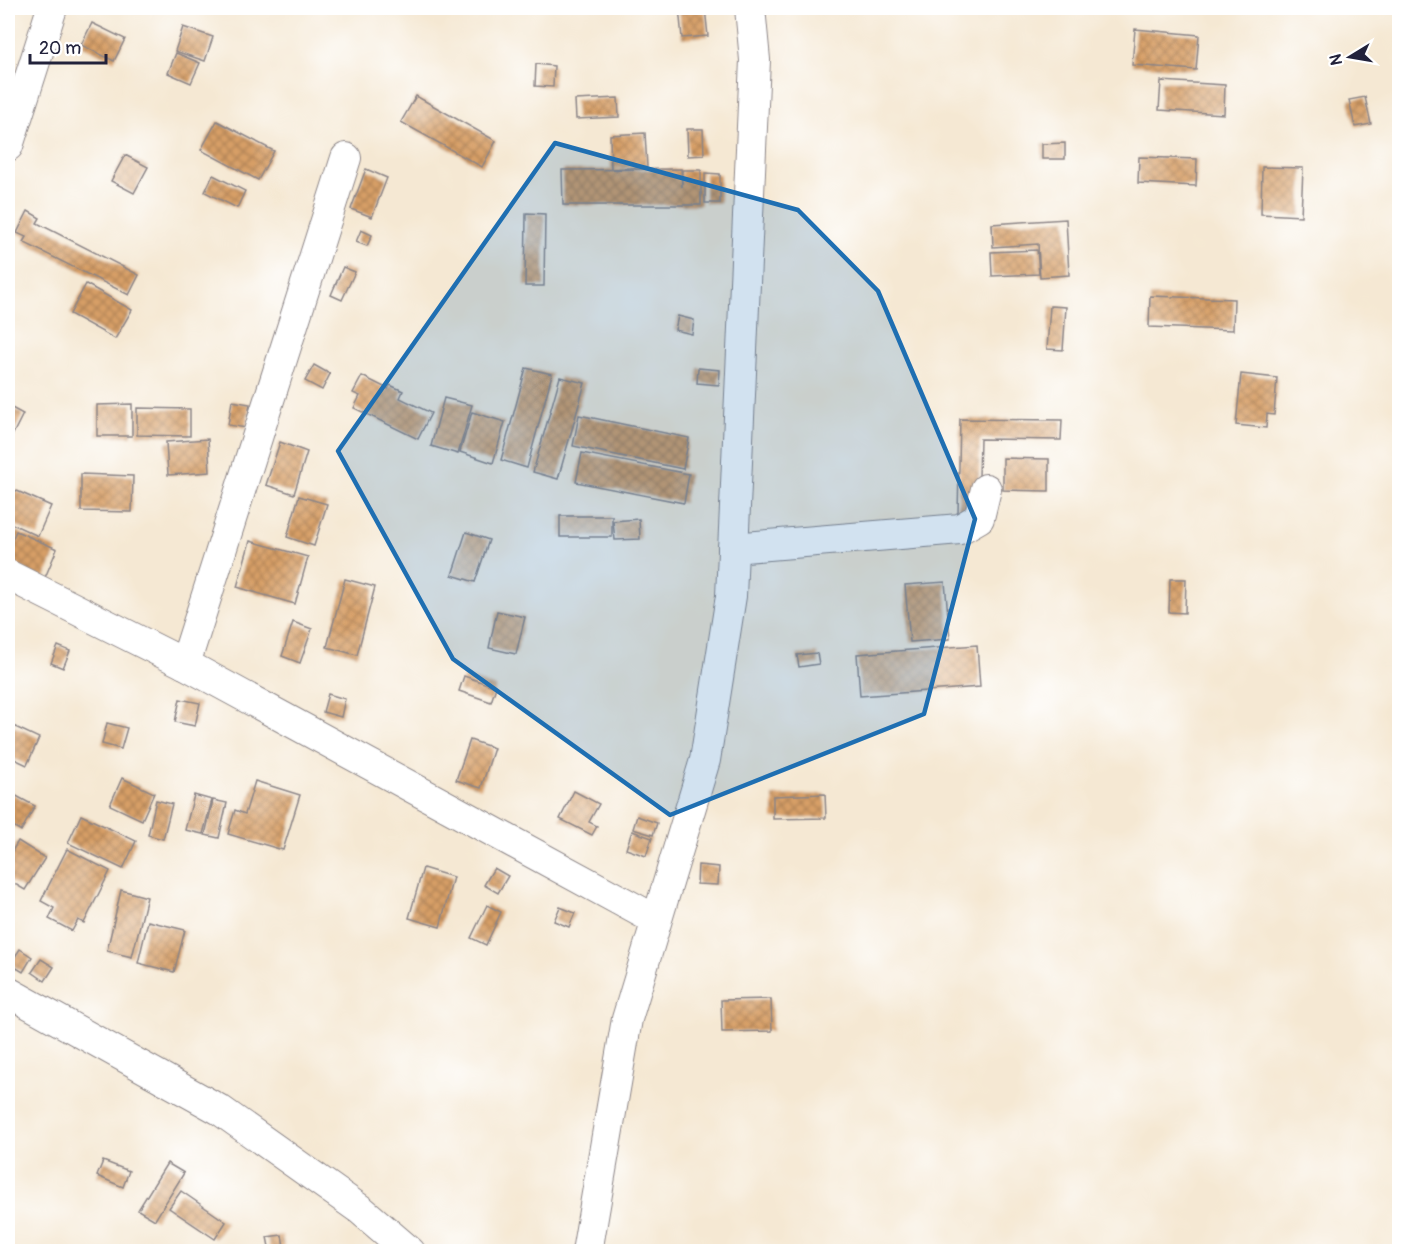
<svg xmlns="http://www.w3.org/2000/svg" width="1407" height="1259" viewBox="0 0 1407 1259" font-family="Pangolin,sans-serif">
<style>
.building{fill:url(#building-cross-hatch)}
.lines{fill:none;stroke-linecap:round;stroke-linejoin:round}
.minor-casing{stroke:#8c8587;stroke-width:32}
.minor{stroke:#fff;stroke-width:30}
.marked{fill:#1f6fb2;fill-opacity:0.2;stroke:#1f6fb2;stroke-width:4.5;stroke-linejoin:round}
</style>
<defs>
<pattern id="building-cross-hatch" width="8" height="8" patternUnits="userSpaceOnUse" patternTransform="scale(1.5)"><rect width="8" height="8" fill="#d79f66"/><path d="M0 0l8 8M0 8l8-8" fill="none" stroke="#ae8155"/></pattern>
</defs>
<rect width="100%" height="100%" fill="#fff"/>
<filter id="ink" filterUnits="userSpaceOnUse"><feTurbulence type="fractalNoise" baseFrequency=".0167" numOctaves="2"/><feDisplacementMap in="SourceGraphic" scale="12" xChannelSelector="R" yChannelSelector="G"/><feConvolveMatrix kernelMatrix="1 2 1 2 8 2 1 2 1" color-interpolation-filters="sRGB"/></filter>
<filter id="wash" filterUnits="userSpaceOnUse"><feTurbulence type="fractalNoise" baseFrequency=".008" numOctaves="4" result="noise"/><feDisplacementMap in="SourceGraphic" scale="24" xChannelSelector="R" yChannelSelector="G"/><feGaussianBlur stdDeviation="1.35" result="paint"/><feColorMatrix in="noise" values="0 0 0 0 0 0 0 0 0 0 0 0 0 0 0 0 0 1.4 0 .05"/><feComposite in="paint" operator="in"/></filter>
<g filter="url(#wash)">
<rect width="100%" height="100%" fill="#f5e8d3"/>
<g id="blocks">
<g class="building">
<path d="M679,8H705L708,36L682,38Z"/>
<path d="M92,23L125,39L114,61L81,45Z"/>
<path d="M183,27L213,37L205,61L175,51Z"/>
<path d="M1135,29L1199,35L1196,70L1132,65Z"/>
<path d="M176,53L200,63L191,83L168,73Z"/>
<path d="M536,64L554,66L553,87L535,86Z"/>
<path d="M1161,81L1225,85L1224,114L1159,110Z"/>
<path d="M416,96L496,141L482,167L401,122Z"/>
<path d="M1365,97L1371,124L1355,127L1349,100Z"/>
<path d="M618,98L619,117L576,119L575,100Z"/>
<path d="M217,121L274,151L258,180L201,150Z"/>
<path d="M687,129H703L704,155L688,156Z"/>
<path d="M645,133L647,167L611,169L610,135Z"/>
<path d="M1065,143V159H1042V144Z"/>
<path d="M125,155L148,167L134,193L111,181Z"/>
<path d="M1139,157L1197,159L1196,186L1138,183Z"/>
<path d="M1262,167L1303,168L1301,216L1261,214Z"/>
<path d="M366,169L387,178L372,217L351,209Z"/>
<path d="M681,169L682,187V170H701V205H563L562,170Z"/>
<path d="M705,173L720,174V203H705Z"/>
<path d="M213,175L245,191L237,208L205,192Z"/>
<path d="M28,211L40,218L37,223L139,275L129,295L23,242L26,237L17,233Z"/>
<path d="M526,213L545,214L544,286H525Z"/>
<path d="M1066,219L1069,275L1040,277L1038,244L993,247L992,224Z"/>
<path d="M361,230L372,235L367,246L356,242Z"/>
<path d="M1037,250L1039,274L992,276L991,252Z"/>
<path d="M343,267L355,272L342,300L331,295Z"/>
<path d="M86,284L132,310L115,339L70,314Z"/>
<path d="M1150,296L1234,299L1233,330L1149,327Z"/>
<path d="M1050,306L1066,307L1063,350L1047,349Z"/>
<path d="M678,316L694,320L692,334L675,330Z"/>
<path d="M314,365L330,374L322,390L305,381Z"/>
<path d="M526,368L552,374L527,468L501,460Z"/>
<path d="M698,368L720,370L719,385L697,383Z"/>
<path d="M1241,374L1277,378L1274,415L1267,414L1266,428L1236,425Z"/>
<path d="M362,376L388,389L390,385L403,391L400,398L431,413L418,439L354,408L360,396L353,393Z"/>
<path d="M560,377L585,383L558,479L533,472Z"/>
<path d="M444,398L472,405L458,454L431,446Z"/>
<path d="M232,401L250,404L246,428L228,425Z"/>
<path d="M132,404V436H97V405Z"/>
<path d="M8,406L23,414L8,444Z"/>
<path d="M137,408L190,409V436L137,435Z"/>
<path d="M472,412L505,422L493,463L460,452Z"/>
<path d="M579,415L689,438L683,469L573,446Z"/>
<path d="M960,419L1062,420L1061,440L980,439L978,514H958Z"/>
<path d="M208,439L210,472L168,475L166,442Z"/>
<path d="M280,442L307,452L294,494L266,485Z"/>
<path d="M582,453L689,474L684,503L576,482Z"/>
<path d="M1003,458L1049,459V491L1003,490Z"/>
<path d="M81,474L133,476L132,512L81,511Z"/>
<path d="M8,487L51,506L38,536L8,522Z"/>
<path d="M299,496L327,504L314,546L287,537Z"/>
<rect x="560" y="516" width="52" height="21"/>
<path d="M639,519L640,539L615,540L613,521Z"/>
<path d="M16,531L57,549L44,580L8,563V549Z"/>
<path d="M466,532L489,540L475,582L452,575Z"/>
<path d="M250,541L308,557L295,604L237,587Z"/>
<path d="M345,579L375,587L357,655L327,647Z"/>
<path d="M1170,579H1186L1185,613L1169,612Z"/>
<path d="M945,582L950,639L910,642L905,585Z"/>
<path d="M497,611L525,617L516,654L489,648Z"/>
<path d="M293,622L312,629L300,663L282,656Z"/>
<path d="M977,645L980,687L860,696L857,654Z"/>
<path d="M58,646L70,651L63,668L51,663Z"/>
<path d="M817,653L819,664L799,667L797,655Z"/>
<path d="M464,676L496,687L491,702L459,691Z"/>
<path d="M328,694L345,699L341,717L323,712Z"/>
<path d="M180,699L200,703L195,726L175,722Z"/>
<path d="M107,723L127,728L121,749L102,744Z"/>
<path d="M11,725L39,738L27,765L8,756V732Z"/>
<path d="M470,740L494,748L481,788L456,780Z"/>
<path d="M122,778L154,793L142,820L110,805Z"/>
<path d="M255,781L300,795L283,850L228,834L235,810L245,814Z"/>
<path d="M574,791L599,804L589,822L597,826L592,835L560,819Z"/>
<path d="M9,792L35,806L21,831L8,823Z"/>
<path d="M825,794L826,818L773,819V796Z"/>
<path d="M194,795L212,800L203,834L185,830Z"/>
<path d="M156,800L172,804L163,839L148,835Z"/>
<path d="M213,800L227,803L219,838L205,835Z"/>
<path d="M81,815L136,841L123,869L68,843Z"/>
<path d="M637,816L657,823L653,835L633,829Z"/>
<path d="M632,831L652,838L646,856L626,849Z"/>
<path d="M18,841L45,858L25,890L8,880V858Z"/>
<path d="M67,849L110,871L84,923L78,920L72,931L49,919L54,908L41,901Z"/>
<path d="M698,865L719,867L718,885L697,884Z"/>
<path d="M423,868L453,877L440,927L409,918Z"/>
<path d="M494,868L508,876L498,893L484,885Z"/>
<path d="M121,890L147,897L132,957L107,951Z"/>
<path d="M487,905L501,912L486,945L471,938Z"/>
<path d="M560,907L575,913L569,927L554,921Z"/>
<path d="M148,921L185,930L174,972L138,963Z"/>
<path d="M20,949L32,957L23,972L10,964Z"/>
<path d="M41,959L54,967L45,981L32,972Z"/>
<path d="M771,999L772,1031L722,1032L721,1000Z"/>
<path d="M103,1161L129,1171L123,1187L97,1176Z"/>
<path d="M167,1163L184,1173L155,1220L138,1210Z"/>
<path d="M181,1191L226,1222L215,1239L169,1208Z"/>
<path d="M282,1235L285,1252H270L267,1237Z"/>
</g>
</g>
</g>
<g filter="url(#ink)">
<use href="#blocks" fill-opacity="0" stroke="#8c8587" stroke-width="1.5"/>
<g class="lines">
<defs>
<g id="minor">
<path d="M8,146L52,8"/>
<path d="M733,548L960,529L979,518L986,489"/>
<path d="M8,575L185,664L656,920"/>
<path d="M185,664L346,158"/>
<path d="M8,992L220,1110L361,1210L410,1252"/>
<path d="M587,1252L627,1019L705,760L731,596L755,60L750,8"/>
</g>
</defs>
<use href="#minor" class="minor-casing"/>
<use href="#minor" class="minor"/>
</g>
</g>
<path class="marked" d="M555,143L798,210L878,291L975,519L924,714L670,815L453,659L338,451Z"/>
<rect width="1407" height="1259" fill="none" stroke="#fff" stroke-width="30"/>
<g transform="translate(1350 57) rotate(259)" stroke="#ffffff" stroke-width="4.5" paint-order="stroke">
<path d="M0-4.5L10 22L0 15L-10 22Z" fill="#22223b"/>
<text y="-9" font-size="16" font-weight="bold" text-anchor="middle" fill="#22223b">N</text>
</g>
<path d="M30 54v9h76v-9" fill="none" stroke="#22223b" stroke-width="3"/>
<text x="39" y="54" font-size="18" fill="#22223b" stroke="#ffffff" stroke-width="4.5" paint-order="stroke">20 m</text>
</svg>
